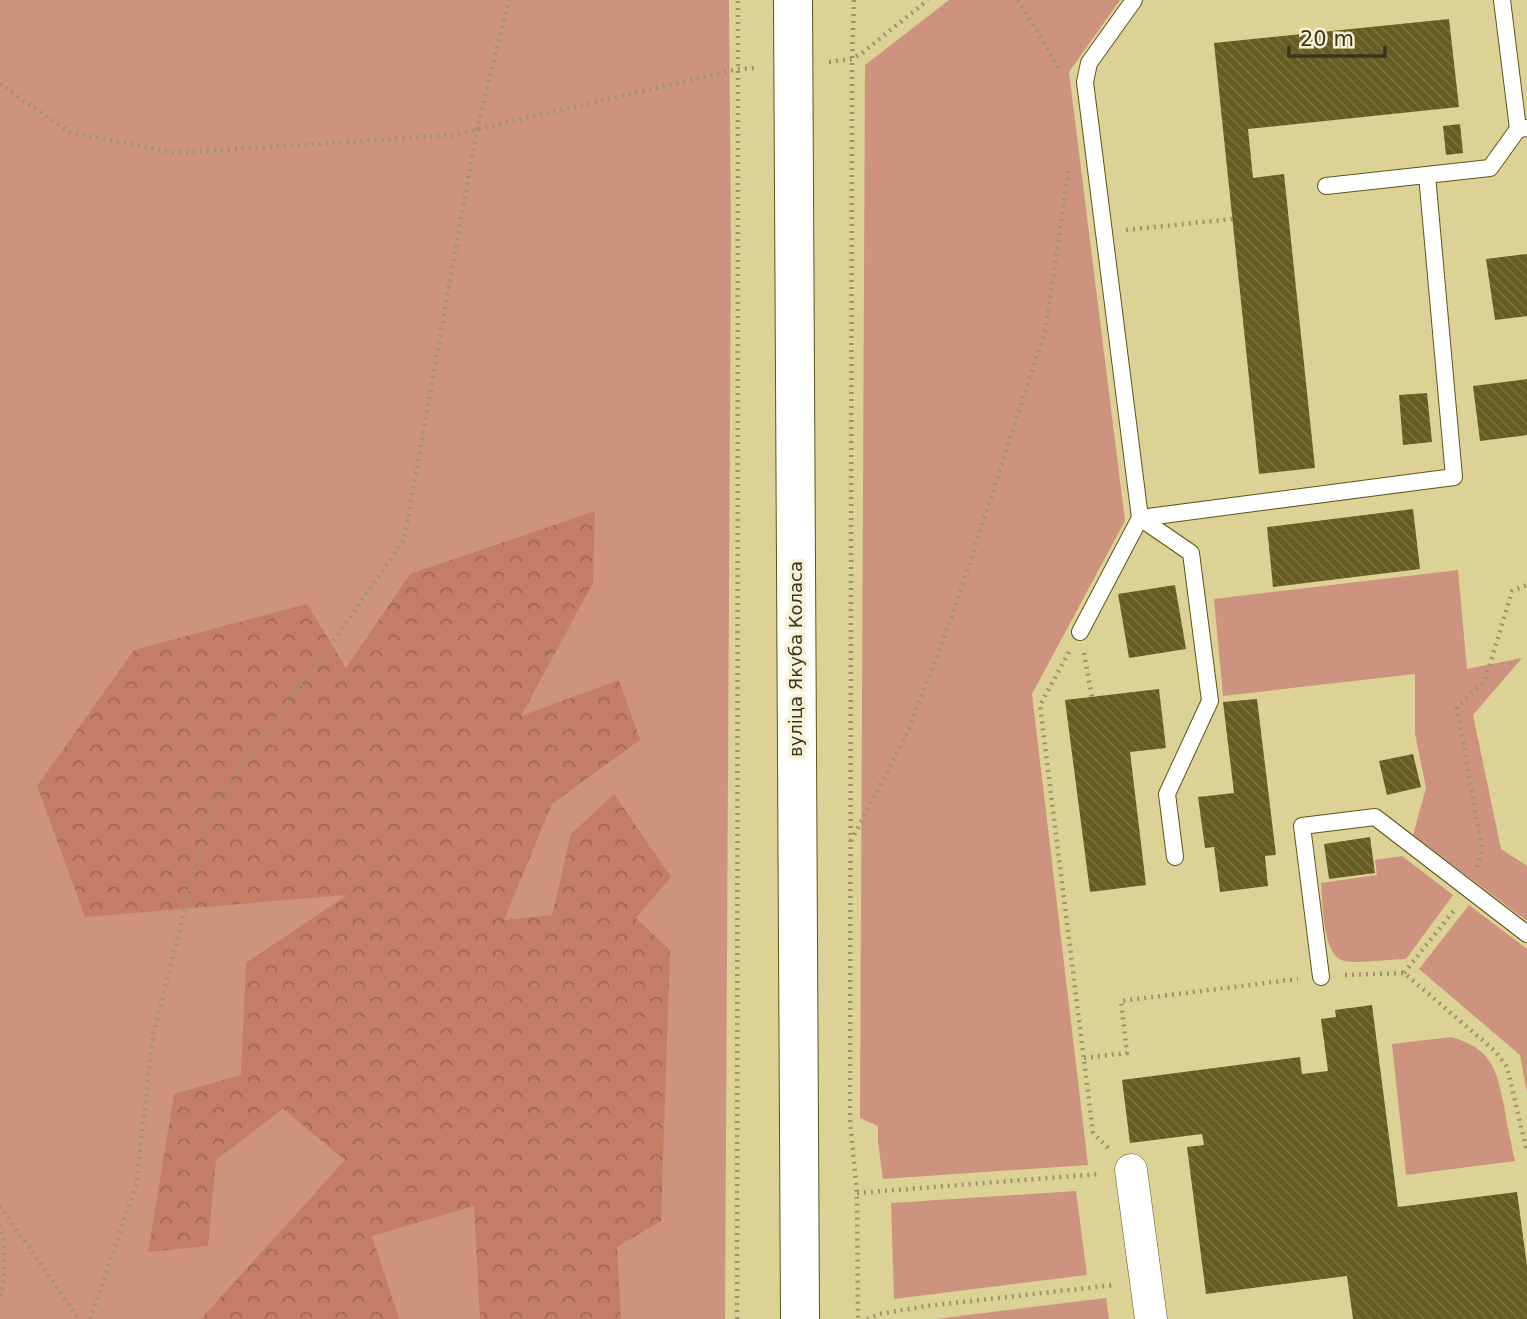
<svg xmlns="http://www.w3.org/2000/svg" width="1527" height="1319" viewBox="0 0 1527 1319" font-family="'DejaVu Sans',sans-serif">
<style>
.green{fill:#ce937f}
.forest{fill:url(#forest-crowns)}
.building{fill:url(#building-back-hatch)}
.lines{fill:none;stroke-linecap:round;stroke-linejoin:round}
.lane-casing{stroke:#5f551a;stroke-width:18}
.street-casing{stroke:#5f551a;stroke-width:33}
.secondary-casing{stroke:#5f551a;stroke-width:40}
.path{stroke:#9d9567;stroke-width:4.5;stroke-dasharray:2 5;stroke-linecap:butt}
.lane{stroke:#fff;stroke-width:16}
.street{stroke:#fff;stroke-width:32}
.secondary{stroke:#fff;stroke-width:38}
.labels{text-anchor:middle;stroke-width:7;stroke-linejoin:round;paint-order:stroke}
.street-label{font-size:18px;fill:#3a361e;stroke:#f8f2d5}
</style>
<defs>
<pattern id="forest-crowns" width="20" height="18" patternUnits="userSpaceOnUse" patternTransform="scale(1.75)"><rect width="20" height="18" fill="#c47e67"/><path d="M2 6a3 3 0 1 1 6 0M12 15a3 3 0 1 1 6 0" fill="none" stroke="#a06854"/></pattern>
<pattern id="building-back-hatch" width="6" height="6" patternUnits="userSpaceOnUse" patternTransform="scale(1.75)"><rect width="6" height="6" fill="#665b21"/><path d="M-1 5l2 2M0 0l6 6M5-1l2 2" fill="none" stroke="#797040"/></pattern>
</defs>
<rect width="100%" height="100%" fill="#ddd296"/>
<g class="green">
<path d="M0,0H729L731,236L725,1319H0Z"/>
<path d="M949,0H1120L1069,72L1125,521L1032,694L1088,1165L883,1179L878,1142V1126L860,1118L865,65Z"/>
<path d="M1458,570L1467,669L1522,658L1473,715L1501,849L1527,866V921L1413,835L1426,788L1415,734V674L1223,696L1214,599Z"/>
<path d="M1402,856L1453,895L1406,959C1390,959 1359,964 1345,961C1322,957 1323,902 1321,883L1377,875L1375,860Z"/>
<path d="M1469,905L1527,949V1093L1520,1055L1419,969Z"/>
<path d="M1451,1037C1492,1049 1496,1068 1504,1106C1507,1125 1511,1143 1515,1161L1406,1175L1392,1044Z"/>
<path d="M1076,1191L1087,1275L894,1299L891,1203Z"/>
<path d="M1106,1298L1109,1319H936Z"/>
</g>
<path class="forest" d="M595,511L593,583L521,716L619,680L640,740L552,804L504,920L552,915L571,834L614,794L671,877L636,918L670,950L661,1221L617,1247L621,1319H480L474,1206L372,1236L399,1319H201L345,1160L283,1109L216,1160L208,1246L148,1252L174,1094L241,1075L246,963L347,895L85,917L37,786L134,650L307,604L346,668L410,574Z"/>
<g class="building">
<path d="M1449,19L1459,107L1248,129L1253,178L1284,174L1315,468L1259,474L1214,43Z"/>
<path d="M1460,124L1463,153L1446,155L1443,126Z"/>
<path d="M1527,254V316L1495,320L1486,259Z"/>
<path d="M1527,379V435L1480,441L1473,386Z"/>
<path d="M1427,393L1432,442L1403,445L1399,395Z"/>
<path d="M1413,509L1420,569L1273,587L1267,527Z"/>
<path d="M1175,585L1186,649L1129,658L1118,594Z"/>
<path d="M1159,689L1166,748L1130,752L1146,885L1090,892L1065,700Z"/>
<path d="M1257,699L1276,855L1265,856L1268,886L1220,892L1214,847L1205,848L1198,797L1234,793L1223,702Z"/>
<path d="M1413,754L1421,787L1387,795L1379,761Z"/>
<path d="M1370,837L1375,873L1329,879L1324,844Z"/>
<path d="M1372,1005L1398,1207L1517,1192L1527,1266V1319H1353L1347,1276L1206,1294L1187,1147L1204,1145L1202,1134L1130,1143L1122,1080L1300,1057L1302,1074L1328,1071L1321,1019L1336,1017L1335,1010Z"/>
</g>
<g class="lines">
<defs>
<g id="lane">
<path d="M1502,0L1518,129L1527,128"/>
<path d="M1326,186L1490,168L1518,129"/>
<path d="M1140,518L1454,477L1427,175"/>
<path d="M1140,518L1191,553L1210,701L1167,794L1175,857"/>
<path d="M1080,632L1140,518L1085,82L1089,63L1134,0"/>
<path d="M1321,977L1302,826L1375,817L1527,934"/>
</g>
<path id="street" d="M1131,1170L1151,1319"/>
<path id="secondary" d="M793,0L800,1319"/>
</defs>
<use href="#lane" class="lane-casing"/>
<use href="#street" class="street-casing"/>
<use href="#secondary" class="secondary-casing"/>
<g class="path">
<path d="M854,0L852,59L850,1120L857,1193L858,1319"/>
<path d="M1018,0L1061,71"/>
<path d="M829,62L852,59L862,53L928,0"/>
<path d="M0,84L69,132L176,153L453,135L738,69L758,68"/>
<path d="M1126,230L1232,219"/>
<path d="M1069,652L1040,705L1093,1133L1108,1148"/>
<path d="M1084,653L1092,697"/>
<path d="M851,841L907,734L955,608L1046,328L1069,167"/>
<path d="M1477,867L1482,850L1457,707L1485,681L1512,591L1527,585"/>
<path d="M1404,973L1456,908"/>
<path d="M1345,975L1404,973L1495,1051L1507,1067L1527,1152"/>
<path d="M1084,1058L1127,1053L1121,1001L1298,979"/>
<path d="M857,1193L1099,1174"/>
<path d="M0,1206L79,1319"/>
<path d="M0,1225C7,1250 5,1275 0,1300"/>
<path d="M90,1319L136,1185L153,1035L211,807L309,676L404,540L477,129L509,0"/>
<path d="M737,1319L738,0"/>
<path d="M867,1319L879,1314L927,1306L1114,1285"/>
</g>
<use href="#lane" class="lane"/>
<use href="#street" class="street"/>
<use href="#secondary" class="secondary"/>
</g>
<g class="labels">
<g class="street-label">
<text transform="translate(796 659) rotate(-90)" y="6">вуліца Якуба Коласа</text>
</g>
</g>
<path d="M1289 46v10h96v-10" fill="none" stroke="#3a361e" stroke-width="3.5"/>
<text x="1300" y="46" font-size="21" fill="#3a361e" stroke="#f8f2d5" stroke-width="5" paint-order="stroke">20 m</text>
</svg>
